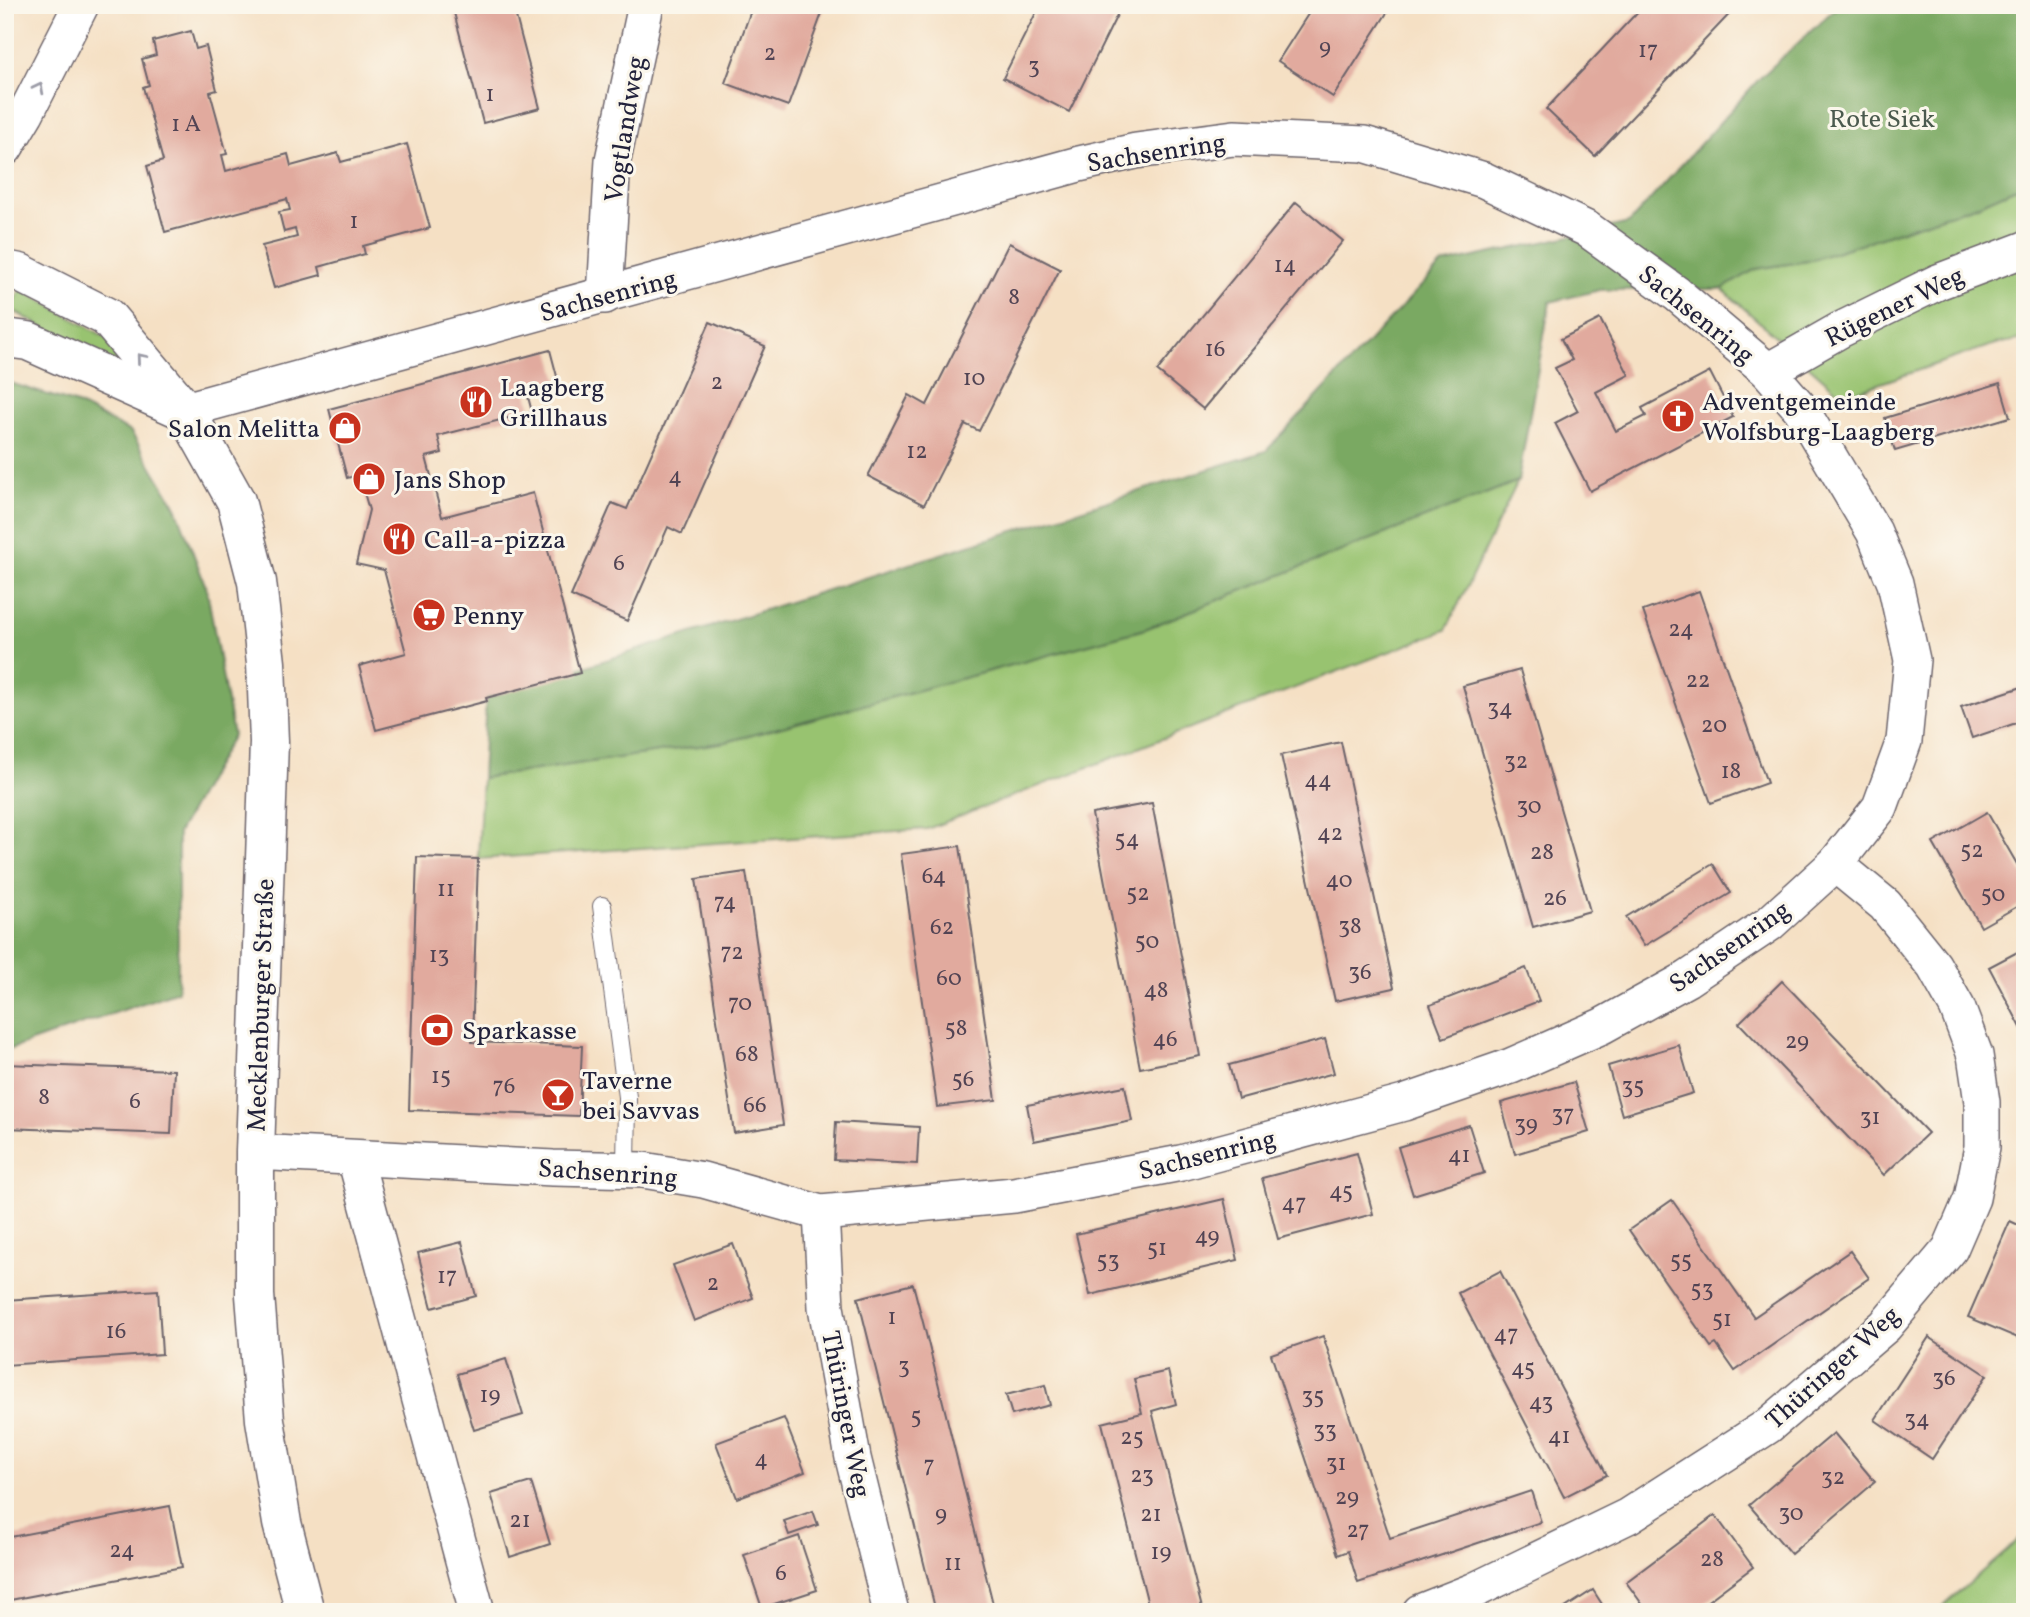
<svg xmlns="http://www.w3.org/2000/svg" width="2030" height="1617" viewBox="0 0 2030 1617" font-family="Vollkorn,serif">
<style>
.green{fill:#98c370;stroke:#5d7256;stroke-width:2}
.forest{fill:#7aa962;stroke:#4e664e;stroke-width:2}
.building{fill:#e1aa9e}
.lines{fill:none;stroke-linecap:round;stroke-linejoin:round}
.service-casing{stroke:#6c646b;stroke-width:20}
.minor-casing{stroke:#6c646b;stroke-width:38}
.tertiary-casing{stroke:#6c646b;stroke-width:41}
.service{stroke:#fff;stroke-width:18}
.minor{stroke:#fff;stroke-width:35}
.tertiary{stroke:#fff;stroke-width:38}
.oneway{stroke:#9c9ca7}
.labels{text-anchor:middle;stroke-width:6;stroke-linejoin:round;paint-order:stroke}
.number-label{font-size:23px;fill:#524454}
.park-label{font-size:26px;fill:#4b5a4e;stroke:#fbf7ec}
.street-label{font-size:26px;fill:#22223b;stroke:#fbf7ec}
.poi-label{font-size:26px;fill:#22223b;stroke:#fbf7ec;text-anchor:start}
</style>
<rect width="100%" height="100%" fill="#fbf7ec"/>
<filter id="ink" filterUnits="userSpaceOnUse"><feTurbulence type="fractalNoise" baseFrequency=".0143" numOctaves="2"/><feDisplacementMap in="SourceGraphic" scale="14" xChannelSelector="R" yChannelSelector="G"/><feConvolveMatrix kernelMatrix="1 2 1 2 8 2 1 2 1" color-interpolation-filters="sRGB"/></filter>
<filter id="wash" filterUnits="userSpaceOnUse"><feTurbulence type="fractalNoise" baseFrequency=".00686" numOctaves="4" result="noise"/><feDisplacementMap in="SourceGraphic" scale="28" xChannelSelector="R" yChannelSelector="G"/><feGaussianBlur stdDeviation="1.57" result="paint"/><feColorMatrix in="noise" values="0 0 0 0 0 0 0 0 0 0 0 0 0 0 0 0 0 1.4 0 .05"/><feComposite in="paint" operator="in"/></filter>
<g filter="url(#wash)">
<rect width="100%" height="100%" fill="#f5e0c4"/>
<g class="green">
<path d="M2025,184V339L1995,344L1843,396L1722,289L1756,269L1808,261L1975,206Z"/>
<path d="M21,289L121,346L144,383L10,309Z"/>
<path d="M1518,481L1446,630L927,829L478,859L482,778L726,742L1145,629Z"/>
<path d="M2025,1534V1612H1936Z"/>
</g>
<g class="forest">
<path d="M1839,5H2025V184L1975,206L1808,261L1756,269L1722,289L1600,290L1550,302L1518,481L1145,629L726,742L482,778L486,698L1266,451L1442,264L1629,223L1759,79Z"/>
<path d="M7,382L77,404L131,432L176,507L207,590L233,735L178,833V991L5,1051V383Z"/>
</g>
<g id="blocks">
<g class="building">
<path d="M452,5H513L540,108L483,123Z"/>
<path d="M753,5H825L788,106L725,83Z"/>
<path d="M1040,5H1122L1069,112L1003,78Z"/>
<path d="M1314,5H1392L1333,97L1278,61Z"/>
<path d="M1644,5H1738L1595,156L1546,109Z"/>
<path d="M191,31L196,49L206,46L217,90L210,92L227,154L222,155L226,171L288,154L291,166L338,153L341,162L407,144L430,228L363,246L365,254L319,267L321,275L274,288L262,246L297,237L295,229L284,232L279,212L290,210L287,199L165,232L147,166L163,161L143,87L149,85L142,59L156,55L153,41Z"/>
<path d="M1296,202L1343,241L1203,409L1157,371Z"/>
<path d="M1009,243L1060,269L979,431L965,424L924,505L868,476L909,395L927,405Z"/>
<path d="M1600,319L1629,375L1596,392L1616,431L1646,416L1642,408L1710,372L1733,417L1590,491L1555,423L1578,411L1555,368L1572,360L1561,339Z"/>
<path d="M710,322L765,346L682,534L668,527L627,621L571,596L612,503L627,509Z"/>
<path d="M550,350L559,384L527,393L532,412L438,436L442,453L426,457L442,517L533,493L580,673L486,698L487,701L376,730L359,666L406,653L384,570L356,564L369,510L359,475L347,478L329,409Z"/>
<path d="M2000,383L2010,417L1895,451L1885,418Z"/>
<path d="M1699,591L1767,783L1711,803L1643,611Z"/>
<path d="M1520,670L1590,911L1533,927L1463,686Z"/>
<path d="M2025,686V720L1972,738L1961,707Z"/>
<path d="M1341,742L1394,988L1335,1001L1281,755Z"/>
<path d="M1152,803L1200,1056L1140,1068L1092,814Z"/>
<path d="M1987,812L2025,878V902L1981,927L1933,843Z"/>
<path d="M960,846L996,1100L937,1107L901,854Z"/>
<path d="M417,857L478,859L472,1042L582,1046L579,1116L409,1110Z"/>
<path d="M1713,864L1731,893L1644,946L1626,917Z"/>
<path d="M746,872L783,1125L734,1133L696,879Z"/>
<path d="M2025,948V1035L1989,967Z"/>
<path d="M1526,968L1539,1001L1443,1038L1430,1005Z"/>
<path d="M1782,981L1928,1133L1884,1175L1739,1023Z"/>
<path d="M1325,1039L1334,1073L1238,1099L1229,1065Z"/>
<path d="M1679,1045L1693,1093L1622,1115L1608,1066Z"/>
<path d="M5,1064L174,1070L171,1134L5,1128Z"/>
<path d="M1574,1082L1589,1132L1515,1154L1501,1103Z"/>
<path d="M1125,1086L1132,1121L1034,1141L1027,1105Z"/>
<path d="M836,1122L919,1127L917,1164L834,1160Z"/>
<path d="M1469,1125L1484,1173L1413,1195L1398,1147Z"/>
<path d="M1357,1153L1373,1214L1278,1239L1262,1178Z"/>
<path d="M1224,1199L1238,1260L1090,1295L1076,1234Z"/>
<path d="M1672,1200L1754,1317L1850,1251L1869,1278L1735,1371L1716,1344L1711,1347L1629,1230Z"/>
<path d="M2010,1221L2025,1228V1341L1968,1317Z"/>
<path d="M462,1242L476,1296L432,1308L418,1253Z"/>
<path d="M733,1244L753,1298L694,1321L673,1265Z"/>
<path d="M1500,1271L1607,1475L1564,1497L1458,1293Z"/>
<path d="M913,1284L926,1334L995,1612H936L895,1446L858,1298Z"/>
<path d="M158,1290L162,1354L5,1365V1300Z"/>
<path d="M1323,1336L1390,1538L1531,1491L1541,1522L1358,1583L1348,1551L1338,1555L1271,1354Z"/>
<path d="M1929,1337L1987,1375L1932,1459L1875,1420Z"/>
<path d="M506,1359L523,1415L474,1430L457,1374Z"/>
<path d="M1168,1371L1176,1404L1152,1411L1203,1612H1150L1102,1423L1142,1413L1134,1379Z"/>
<path d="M1045,1385L1050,1405L1012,1415L1006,1395Z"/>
<path d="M784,1418L805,1472L737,1498L716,1443Z"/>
<path d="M1834,1433L1875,1482L1791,1554L1749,1505Z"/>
<path d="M531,1482L550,1544L510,1557L491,1494Z"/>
<path d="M170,1506L182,1567L5,1601V1538Z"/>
<path d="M813,1511L818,1525L789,1535L784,1521Z"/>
<path d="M1715,1515L1753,1567L1693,1612H1648L1626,1582Z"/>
<path d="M799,1536L817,1590L762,1608L744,1555Z"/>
<path d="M1593,1590L1607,1612H1559Z"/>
</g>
</g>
</g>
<g filter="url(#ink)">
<use href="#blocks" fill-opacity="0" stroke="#6c646b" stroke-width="2"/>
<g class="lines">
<defs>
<path id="service" d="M602,906L627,1097L626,1169"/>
<g id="minor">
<path d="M5,148L26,113L81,5"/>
<path d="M605,296L613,160L646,5"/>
<path d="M1768,371L1840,330L1938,282L2025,249"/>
<path d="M185,410L1079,164L1136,151L1234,138L1364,144L1484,180L1587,229L1677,294L1768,371L1801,409L1874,532L1895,583L1912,660L1904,741L1880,807L1835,864L1769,924L1687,979L1602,1026L1511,1066L1404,1103L1181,1163L1014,1195L821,1213L703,1180L643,1170L553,1168L255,1152"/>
<path d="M355,1158L477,1612"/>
<path d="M821,1213L826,1307L853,1458L891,1612"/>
<path d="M1420,1612L1473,1591L1628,1516L1768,1426L1885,1326L1950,1249L1972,1198L1982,1147V1102L1975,1055L1957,1007L1934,966L1885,905L1835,864"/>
</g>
<g id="tertiary">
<path d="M5,270L20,273L107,317L185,410L236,501L257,582L266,663L269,742L255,1152V1295L265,1420L282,1523L305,1612"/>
<path d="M5,338L28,341L176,407"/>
</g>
</defs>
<use href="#service" class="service-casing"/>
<use href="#minor" class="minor-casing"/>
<use href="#tertiary" class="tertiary-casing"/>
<use href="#service" class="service"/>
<use href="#minor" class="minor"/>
<use href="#tertiary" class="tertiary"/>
</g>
<defs><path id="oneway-chevron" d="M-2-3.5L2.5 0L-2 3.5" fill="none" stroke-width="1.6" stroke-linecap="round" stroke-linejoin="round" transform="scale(1.75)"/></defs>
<g class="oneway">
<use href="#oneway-chevron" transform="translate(39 88) rotate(-63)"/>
<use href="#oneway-chevron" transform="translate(141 358) rotate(-130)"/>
</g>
</g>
<defs>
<symbol id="restaurant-disc" viewBox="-11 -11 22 22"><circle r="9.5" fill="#c8321e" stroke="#fbf7ec"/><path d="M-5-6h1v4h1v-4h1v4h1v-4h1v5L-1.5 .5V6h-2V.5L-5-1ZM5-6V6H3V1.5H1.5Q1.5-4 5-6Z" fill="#fff"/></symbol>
<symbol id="church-disc" viewBox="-11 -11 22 22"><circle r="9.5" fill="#c8321e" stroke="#fbf7ec"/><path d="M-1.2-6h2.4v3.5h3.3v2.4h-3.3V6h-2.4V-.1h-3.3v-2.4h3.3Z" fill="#fff"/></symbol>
<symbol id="shop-disc" viewBox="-11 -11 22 22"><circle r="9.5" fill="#c8321e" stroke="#fbf7ec"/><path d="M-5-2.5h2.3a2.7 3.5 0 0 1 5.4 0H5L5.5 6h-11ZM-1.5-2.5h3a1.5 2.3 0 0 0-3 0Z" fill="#fff"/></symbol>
<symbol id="supermarket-disc" viewBox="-11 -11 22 22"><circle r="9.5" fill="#c8321e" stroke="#fbf7ec"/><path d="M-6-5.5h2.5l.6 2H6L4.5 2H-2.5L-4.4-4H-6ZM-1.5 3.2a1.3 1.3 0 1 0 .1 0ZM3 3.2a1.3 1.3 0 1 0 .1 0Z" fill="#fff"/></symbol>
<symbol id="bank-disc" viewBox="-11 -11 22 22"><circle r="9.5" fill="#c8321e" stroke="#fbf7ec"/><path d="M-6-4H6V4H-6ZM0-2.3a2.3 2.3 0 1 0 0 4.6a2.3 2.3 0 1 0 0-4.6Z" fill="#fff"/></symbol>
<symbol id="bar-disc" viewBox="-11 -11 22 22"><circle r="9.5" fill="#c8321e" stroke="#fbf7ec"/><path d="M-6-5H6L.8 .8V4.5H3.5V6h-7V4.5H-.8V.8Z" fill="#fff"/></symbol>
</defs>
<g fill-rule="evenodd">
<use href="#restaurant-disc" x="457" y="383" width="38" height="38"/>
<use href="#church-disc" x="1659" y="397" width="38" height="38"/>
<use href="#shop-disc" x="326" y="409" width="38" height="38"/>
<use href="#shop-disc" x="350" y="460" width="38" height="38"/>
<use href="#restaurant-disc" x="380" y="520" width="38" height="38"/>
<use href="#supermarket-disc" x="410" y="596" width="38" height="38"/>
<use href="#bank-disc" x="418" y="1011" width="38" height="38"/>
<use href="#bar-disc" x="539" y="1076" width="38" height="38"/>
</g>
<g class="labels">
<g class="number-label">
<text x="1325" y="54">9</text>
<text x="1648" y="57">17</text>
<text x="770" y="60">2</text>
<text x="1034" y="73">3</text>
<text x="490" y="101">1</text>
<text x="186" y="131">1 A</text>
<text x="354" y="228">1</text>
<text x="1285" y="272">14</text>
<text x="1014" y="304">8</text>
<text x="1215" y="356">16</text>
<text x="974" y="385">10</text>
<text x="717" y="389">2</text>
<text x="917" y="458">12</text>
<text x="675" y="483">4</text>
<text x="619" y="570">6</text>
<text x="1681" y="636">24</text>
<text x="1698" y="687">22</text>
<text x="1500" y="715">34</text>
<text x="1714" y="732">20</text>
<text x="1516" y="768">32</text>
<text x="1731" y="778">18</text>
<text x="1318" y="787">44</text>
<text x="1529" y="813">30</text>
<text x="1330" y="840">42</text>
<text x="1127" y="846">54</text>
<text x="1972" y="857">52</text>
<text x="1542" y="859">28</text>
<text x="934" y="883">64</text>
<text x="1339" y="887">40</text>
<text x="446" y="896">11</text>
<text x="1138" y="900">52</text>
<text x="1993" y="901">50</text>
<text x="1555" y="905">26</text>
<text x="725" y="909">74</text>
<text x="1350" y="933">38</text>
<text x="942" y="934">62</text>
<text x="1147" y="948">50</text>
<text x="732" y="959">72</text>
<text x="439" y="962">13</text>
<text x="1360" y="979">36</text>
<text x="949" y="985">60</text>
<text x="1156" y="997">48</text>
<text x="740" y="1010">70</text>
<text x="956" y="1035">58</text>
<text x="1165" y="1046">46</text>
<text x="1797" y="1048">29</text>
<text x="747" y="1061">68</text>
<text x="441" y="1083">15</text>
<text x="963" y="1086">56</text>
<text x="504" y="1093">76</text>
<text x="1633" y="1093">35</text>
<text x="44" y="1104">8</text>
<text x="135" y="1108">6</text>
<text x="755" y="1112">66</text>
<text x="1563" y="1121">37</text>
<text x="1870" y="1124">31</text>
<text x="1526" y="1131">39</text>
<text x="1459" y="1162">41</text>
<text x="1341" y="1198">45</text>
<text x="1294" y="1210">47</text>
<text x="1207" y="1243">49</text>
<text x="1157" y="1255">51</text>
<text x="1108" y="1267">53</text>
<text x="1681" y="1267">55</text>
<text x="447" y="1283">17</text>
<text x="713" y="1290">2</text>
<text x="1702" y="1296">53</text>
<text x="892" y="1324">1</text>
<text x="1722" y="1326">51</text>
<text x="116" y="1338">16</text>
<text x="1506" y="1341">47</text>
<text x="904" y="1373">3</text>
<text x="1523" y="1375">45</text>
<text x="1944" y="1385">36</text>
<text x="490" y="1402">19</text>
<text x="1313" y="1403">35</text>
<text x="1541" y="1409">43</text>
<text x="916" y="1423">5</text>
<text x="1917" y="1426">34</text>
<text x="1325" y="1437">33</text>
<text x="1559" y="1443">41</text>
<text x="1132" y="1444">25</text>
<text x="761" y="1466">4</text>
<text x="1336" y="1470">31</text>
<text x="929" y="1472">7</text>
<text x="1142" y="1482">23</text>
<text x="1833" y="1484">32</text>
<text x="1347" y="1504">29</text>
<text x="1791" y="1520">30</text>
<text x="941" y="1521">9</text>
<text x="1151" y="1521">21</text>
<text x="520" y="1527">21</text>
<text x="1358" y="1537">27</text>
<text x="122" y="1557">24</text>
<text x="1161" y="1559">19</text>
<text x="1712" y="1566">28</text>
<text x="953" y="1570">11</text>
<text x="781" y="1580">6</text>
</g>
<g class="park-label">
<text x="1882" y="127">Rote Siek</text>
</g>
<g class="street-label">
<text transform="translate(624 129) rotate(-81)" y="9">Vogtlandweg</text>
<text transform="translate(1156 152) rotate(-9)" y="9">Sachsenring</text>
<text transform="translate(608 295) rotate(-15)" y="9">Sachsenring</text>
<text transform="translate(1894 306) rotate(-26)" y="9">Rügener Weg</text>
<text transform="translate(1697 314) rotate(39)" y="9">Sachsenring</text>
<text transform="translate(1729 946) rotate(-35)" y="9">Sachsenring</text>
<text transform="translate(260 1005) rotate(-88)" y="9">Mecklenburger Straße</text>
<text transform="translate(1207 1154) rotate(-14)" y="9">Sachsenring</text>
<text transform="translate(608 1172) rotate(4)" y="9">Sachsenring</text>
<text transform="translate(1832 1367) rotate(-42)" y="9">Thüringer Weg</text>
<text transform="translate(847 1414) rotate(79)" y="9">Thüringer Weg</text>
</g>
<g class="poi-label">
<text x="500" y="396">Laagberg<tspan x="500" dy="30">Grillhaus</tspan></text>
<text x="1702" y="410">Adventgemeinde<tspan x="1702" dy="30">Wolfsburg-Laagberg</tspan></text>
<text x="320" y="437" text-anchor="end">Salon Melitta</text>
<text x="394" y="488">Jans Shop</text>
<text x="424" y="548">Call-a-pizza</text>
<text x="453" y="624">Penny</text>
<text x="462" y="1039">Sparkasse</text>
<text x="582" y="1089">Taverne<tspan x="582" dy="30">bei Savvas</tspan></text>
</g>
</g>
<rect width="2030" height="1617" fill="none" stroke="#fbf7ec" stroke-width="28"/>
</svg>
